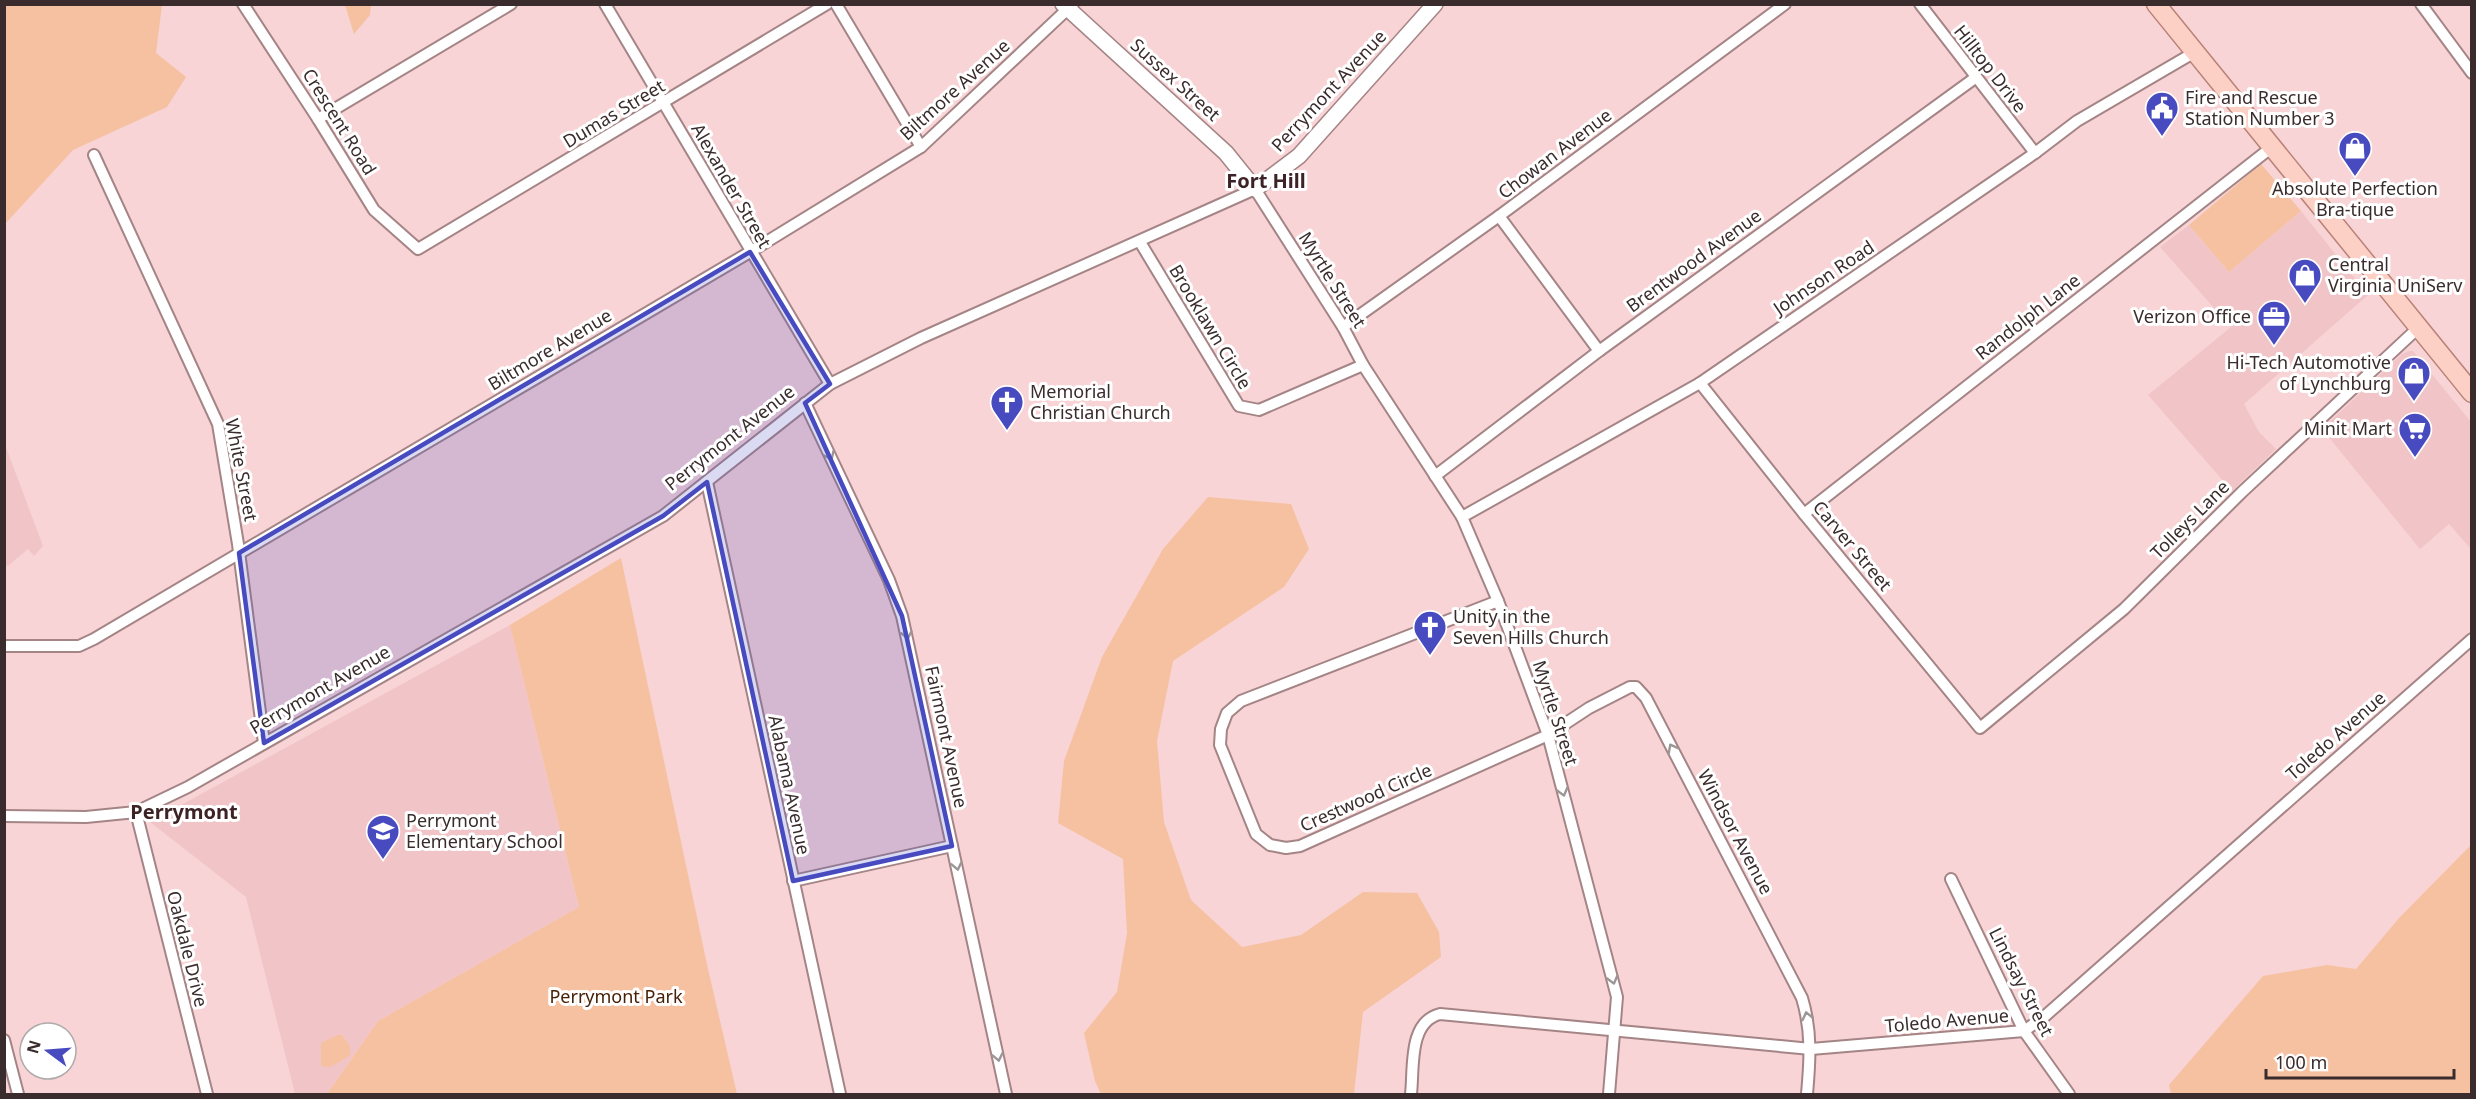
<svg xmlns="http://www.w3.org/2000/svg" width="2476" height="1099" viewBox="0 0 2476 1099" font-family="'Noto Sans',sans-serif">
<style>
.built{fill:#f1c5c8}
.green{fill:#f6c1a0}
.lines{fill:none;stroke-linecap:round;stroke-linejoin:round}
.street-casing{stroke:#a58486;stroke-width:14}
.secondary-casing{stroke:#a58486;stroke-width:18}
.primary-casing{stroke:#b88277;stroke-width:21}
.street{stroke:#fff;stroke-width:10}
.secondary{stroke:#fff;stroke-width:15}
.primary{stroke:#fdd0c5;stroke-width:18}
.oneway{stroke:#9c9696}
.marked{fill:#484ac0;fill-opacity:0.2;stroke:#484ac0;stroke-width:4.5;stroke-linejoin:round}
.labels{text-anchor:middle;stroke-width:6;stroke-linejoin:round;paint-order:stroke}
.street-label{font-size:18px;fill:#3a2c2d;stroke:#fff}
.poi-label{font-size:18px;fill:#3a2c2d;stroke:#fff;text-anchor:start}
.park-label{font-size:18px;fill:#462107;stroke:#fff}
.neighbourhood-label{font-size:20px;font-weight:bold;fill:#3e2326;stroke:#fff}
</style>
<rect width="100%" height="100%" fill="#f8d4d6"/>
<g class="built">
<path d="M2301,211L2368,295L2244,404L2259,432L2276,449L2232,491L2148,395L2231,327L2160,247L2189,225L2229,272Z"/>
<path d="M2409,351H2413L2471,422V549L2449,524L2420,549L2322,429L2402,354Z"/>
<path d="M4,442L43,546L34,556L28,549L9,565L5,566Z"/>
<path d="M510,625L579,907L378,1021L327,1094H295L246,897L150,822Z"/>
</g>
<g class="green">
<path d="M5,4L162,5L156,53L186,77L167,107L73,150L5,224Z"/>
<path d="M345,5H371L370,15L354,34Z"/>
<path d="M2261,164L2301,211L2229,272L2189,225Z"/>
<path d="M1208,497L1291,504L1309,549L1284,587L1173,661L1157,741L1164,822L1191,900L1242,947L1301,935L1363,892L1417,893L1439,932L1441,957L1363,1012L1354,1094H1101L1095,1081L1084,1033L1117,992L1127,933L1123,859L1058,823L1064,761L1102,657L1163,549Z"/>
<path d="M621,558L708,969L737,1094H327L378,1021L579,907L510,625Z"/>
<path d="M2471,845V1094H2171L2169,1085L2263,976L2327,965L2356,969L2400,917Z"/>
<path d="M337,1035H342L350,1046V1056L330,1067L321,1066V1043Z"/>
</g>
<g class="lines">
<defs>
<g id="street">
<path d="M243,4L318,119L374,210L418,249L827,4"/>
<path d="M605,4L830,384"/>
<path d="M836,4L921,147"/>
<path d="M1920,4L2035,153"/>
<path d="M2421,4L2472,73"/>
<path d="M318,119L511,4"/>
<path d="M94,155L218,424L238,544L264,743"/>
<path d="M1499,216L1599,351"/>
<path d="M1140,242L1239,406L1259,410L1363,365"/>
<path d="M1343,327L1499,216L1785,4"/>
<path d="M1700,383L1804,514L1980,728L2124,609L2242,492L2418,328"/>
<path d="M805,403L889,580L902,616L1006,1094"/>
<path d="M1435,476L1599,351L1975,78"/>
<path d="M707,482L840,1094"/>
<path d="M1804,514L2272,147"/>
<path d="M1462,517L1700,383L2035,153L2077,121L2195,52"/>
<path d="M1498,601L1241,701L1227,713L1221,729L1220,745L1256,834L1270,845L1286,848L1300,846L1548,735L1589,708L1630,687H1636L1646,698L1802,998C1812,1031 1810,1061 1807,1094"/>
<path d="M4,646H79L94,639L750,252L921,147L1073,4"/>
<path d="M136,812L207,1094"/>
<path d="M4,816L86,817L136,812L188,787L663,516L830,384L921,338L1255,189L1343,327L1363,365L1462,517L1498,601L1548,735L1617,997L1609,1094"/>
<path d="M1951,879L2024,1031L2069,1094"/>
<path d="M793,881L952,846"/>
<path d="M4,1040L18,1094"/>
<path d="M1411,1094C1414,1068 1408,1022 1440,1014L1811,1049L2024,1031L2045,1016L2472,639"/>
</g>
<path id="secondary" d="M1063,4L1226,153L1255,189L1299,156L1435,4"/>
<path id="primary" d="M2156,4L2472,393"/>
</defs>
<use href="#street" class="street-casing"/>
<use href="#secondary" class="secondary-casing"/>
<use href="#primary" class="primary-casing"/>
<use href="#street" class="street"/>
<use href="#secondary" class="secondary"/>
<use href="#primary" class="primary"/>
</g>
<defs><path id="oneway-chevron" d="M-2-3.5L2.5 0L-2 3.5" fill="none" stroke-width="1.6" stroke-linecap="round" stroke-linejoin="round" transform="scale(1.5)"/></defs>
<g class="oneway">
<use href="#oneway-chevron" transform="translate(830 456) rotate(65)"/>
<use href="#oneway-chevron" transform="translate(907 635) rotate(78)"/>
<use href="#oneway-chevron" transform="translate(1672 748) rotate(-118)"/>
<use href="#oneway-chevron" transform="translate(1563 792) rotate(75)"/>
<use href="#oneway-chevron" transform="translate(957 866) rotate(78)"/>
<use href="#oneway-chevron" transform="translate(1613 980) rotate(75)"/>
<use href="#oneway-chevron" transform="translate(1807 1016) rotate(-103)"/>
<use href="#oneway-chevron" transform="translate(998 1057) rotate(78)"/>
</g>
<path class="marked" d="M750,252L830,384L805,403L902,616L952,846L793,881L707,482L663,516L264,743L239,553Z"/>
<defs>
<symbol id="civic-pin" viewBox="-11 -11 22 30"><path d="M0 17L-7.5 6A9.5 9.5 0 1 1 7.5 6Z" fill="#484ac0" stroke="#fff"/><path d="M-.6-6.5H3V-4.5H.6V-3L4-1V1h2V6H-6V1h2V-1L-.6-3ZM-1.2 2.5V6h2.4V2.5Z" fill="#fff"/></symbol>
<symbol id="shop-pin" viewBox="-11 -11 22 30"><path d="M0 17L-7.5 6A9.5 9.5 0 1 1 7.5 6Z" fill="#484ac0" stroke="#fff"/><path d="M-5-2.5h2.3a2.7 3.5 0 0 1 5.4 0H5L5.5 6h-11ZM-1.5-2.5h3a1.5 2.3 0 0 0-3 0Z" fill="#fff"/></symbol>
<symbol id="office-pin" viewBox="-11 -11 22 30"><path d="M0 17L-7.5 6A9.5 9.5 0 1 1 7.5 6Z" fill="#484ac0" stroke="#fff"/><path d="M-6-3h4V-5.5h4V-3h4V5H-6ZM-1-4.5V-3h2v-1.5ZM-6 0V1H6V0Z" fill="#fff"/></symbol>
<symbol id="church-pin" viewBox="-11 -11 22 30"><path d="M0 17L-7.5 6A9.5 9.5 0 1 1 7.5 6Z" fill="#484ac0" stroke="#fff"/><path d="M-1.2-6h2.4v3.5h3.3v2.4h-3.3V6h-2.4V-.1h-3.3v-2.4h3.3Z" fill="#fff"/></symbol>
<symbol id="supermarket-pin" viewBox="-11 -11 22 30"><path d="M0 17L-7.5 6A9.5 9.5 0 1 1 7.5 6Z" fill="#484ac0" stroke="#fff"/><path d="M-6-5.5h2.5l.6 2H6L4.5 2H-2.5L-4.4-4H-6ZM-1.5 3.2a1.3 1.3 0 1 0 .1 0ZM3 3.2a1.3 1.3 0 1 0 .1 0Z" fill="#fff"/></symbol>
<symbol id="school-pin" viewBox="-11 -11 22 30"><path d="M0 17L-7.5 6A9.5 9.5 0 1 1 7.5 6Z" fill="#484ac0" stroke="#fff"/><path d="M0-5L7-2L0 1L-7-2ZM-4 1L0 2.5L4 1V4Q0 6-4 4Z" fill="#fff"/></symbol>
</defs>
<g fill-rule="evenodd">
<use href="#civic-pin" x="2143" y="89" width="38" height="52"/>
<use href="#shop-pin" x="2336" y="129" width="38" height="52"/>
<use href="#shop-pin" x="2286" y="256" width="38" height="52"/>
<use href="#office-pin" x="2255" y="298" width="38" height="52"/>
<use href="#shop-pin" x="2395" y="354" width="38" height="52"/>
<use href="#church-pin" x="988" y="383" width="38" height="52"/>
<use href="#supermarket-pin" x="2396" y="410" width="38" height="52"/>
<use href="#church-pin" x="1411" y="608" width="38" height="52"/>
<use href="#school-pin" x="364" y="812" width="38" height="52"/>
</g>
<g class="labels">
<g class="street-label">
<text transform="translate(1990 69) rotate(52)" y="6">Hilltop Drive</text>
<text transform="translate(1175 80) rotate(42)" y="6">Sussex Street</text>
<text transform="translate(955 90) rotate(-42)" y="6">Biltmore Avenue</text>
<text transform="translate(1329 91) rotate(-47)" y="6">Perrymont Avenue</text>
<text transform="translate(614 114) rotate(-31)" y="6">Dumas Street</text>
<text transform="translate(339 122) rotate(58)" y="6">Crescent Road</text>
<text transform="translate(1555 154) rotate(-37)" y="6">Chowan Avenue</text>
<text transform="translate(731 186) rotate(60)" y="6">Alexander Street</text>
<text transform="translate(1694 261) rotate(-36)" y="6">Brentwood Avenue</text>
<text transform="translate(1824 278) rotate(-34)" y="6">Johnson Road</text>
<text transform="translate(1332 280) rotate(58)" y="6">Myrtle Street</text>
<text transform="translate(2028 317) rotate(-38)" y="6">Randolph Lane</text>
<text transform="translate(1210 327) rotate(59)" y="6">Brooklawn Circle</text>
<text transform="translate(550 350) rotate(-31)" y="6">Biltmore Avenue</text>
<text transform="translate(730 438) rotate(-38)" y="6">Perrymont Avenue</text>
<text transform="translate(241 470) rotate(79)" y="6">White Street</text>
<text transform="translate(2190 520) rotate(-45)" y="6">Tolleys Lane</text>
<text transform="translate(1852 546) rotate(50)" y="6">Carver Street</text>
<text transform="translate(320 690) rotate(-30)" y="6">Perrymont Avenue</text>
<text transform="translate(1555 713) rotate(72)" y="6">Myrtle Street</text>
<text transform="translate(2336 736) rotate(-41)" y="6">Toledo Avenue</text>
<text transform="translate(946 737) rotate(78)" y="6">Fairmont Avenue</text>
<text transform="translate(789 785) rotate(78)" y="6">Alabama Avenue</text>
<text transform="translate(1366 798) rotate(-24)" y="6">Crestwood Circle</text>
<text transform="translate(1735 832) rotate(62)" y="6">Windsor Avenue</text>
<text transform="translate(187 949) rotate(76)" y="6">Oakdale Drive</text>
<text transform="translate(2021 982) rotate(63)" y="6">Lindsay Street</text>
<text transform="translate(1947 1021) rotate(-5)" y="6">Toledo Avenue</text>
</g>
<g class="poi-label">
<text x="2185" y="104">Fire and Rescue<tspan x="2185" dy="21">Station Number 3</tspan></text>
<text x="2355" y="195" text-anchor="middle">Absolute Perfection<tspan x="2355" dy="21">Bra-tique</tspan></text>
<text x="2328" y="271">Central<tspan x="2328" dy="21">Virginia UniServ</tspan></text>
<text x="2251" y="323" text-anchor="end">Verizon Office</text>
<text x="2391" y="369" text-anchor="end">Hi-Tech Automotive<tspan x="2391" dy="21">of Lynchburg</tspan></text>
<text x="1030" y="398">Memorial<tspan x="1030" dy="21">Christian Church</tspan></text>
<text x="2392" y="435" text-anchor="end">Minit Mart</text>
<text x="1453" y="623">Unity in the<tspan x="1453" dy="21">Seven Hills Church</tspan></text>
<text x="406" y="827">Perrymont<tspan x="406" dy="21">Elementary School</tspan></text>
</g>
<g class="park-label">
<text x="616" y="1003">Perrymont Park</text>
</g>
<g class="neighbourhood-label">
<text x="1266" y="188">Fort Hill</text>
<text x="184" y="819">Perrymont</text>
</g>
</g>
<rect width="2476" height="1099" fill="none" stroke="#3a2c2d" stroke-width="12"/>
<g transform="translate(48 1051) rotate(286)"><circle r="28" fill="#ffffff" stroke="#b0abab" stroke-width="1.5"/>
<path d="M0-4.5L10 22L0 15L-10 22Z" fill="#484ac0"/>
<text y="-9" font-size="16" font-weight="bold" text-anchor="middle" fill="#3a2c2d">N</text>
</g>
<path d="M2266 1069v9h188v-9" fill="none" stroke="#3a2c2d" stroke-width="3"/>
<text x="2275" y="1069" font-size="18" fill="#3a2c2d" stroke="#ffffff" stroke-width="4.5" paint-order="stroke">100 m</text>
</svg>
